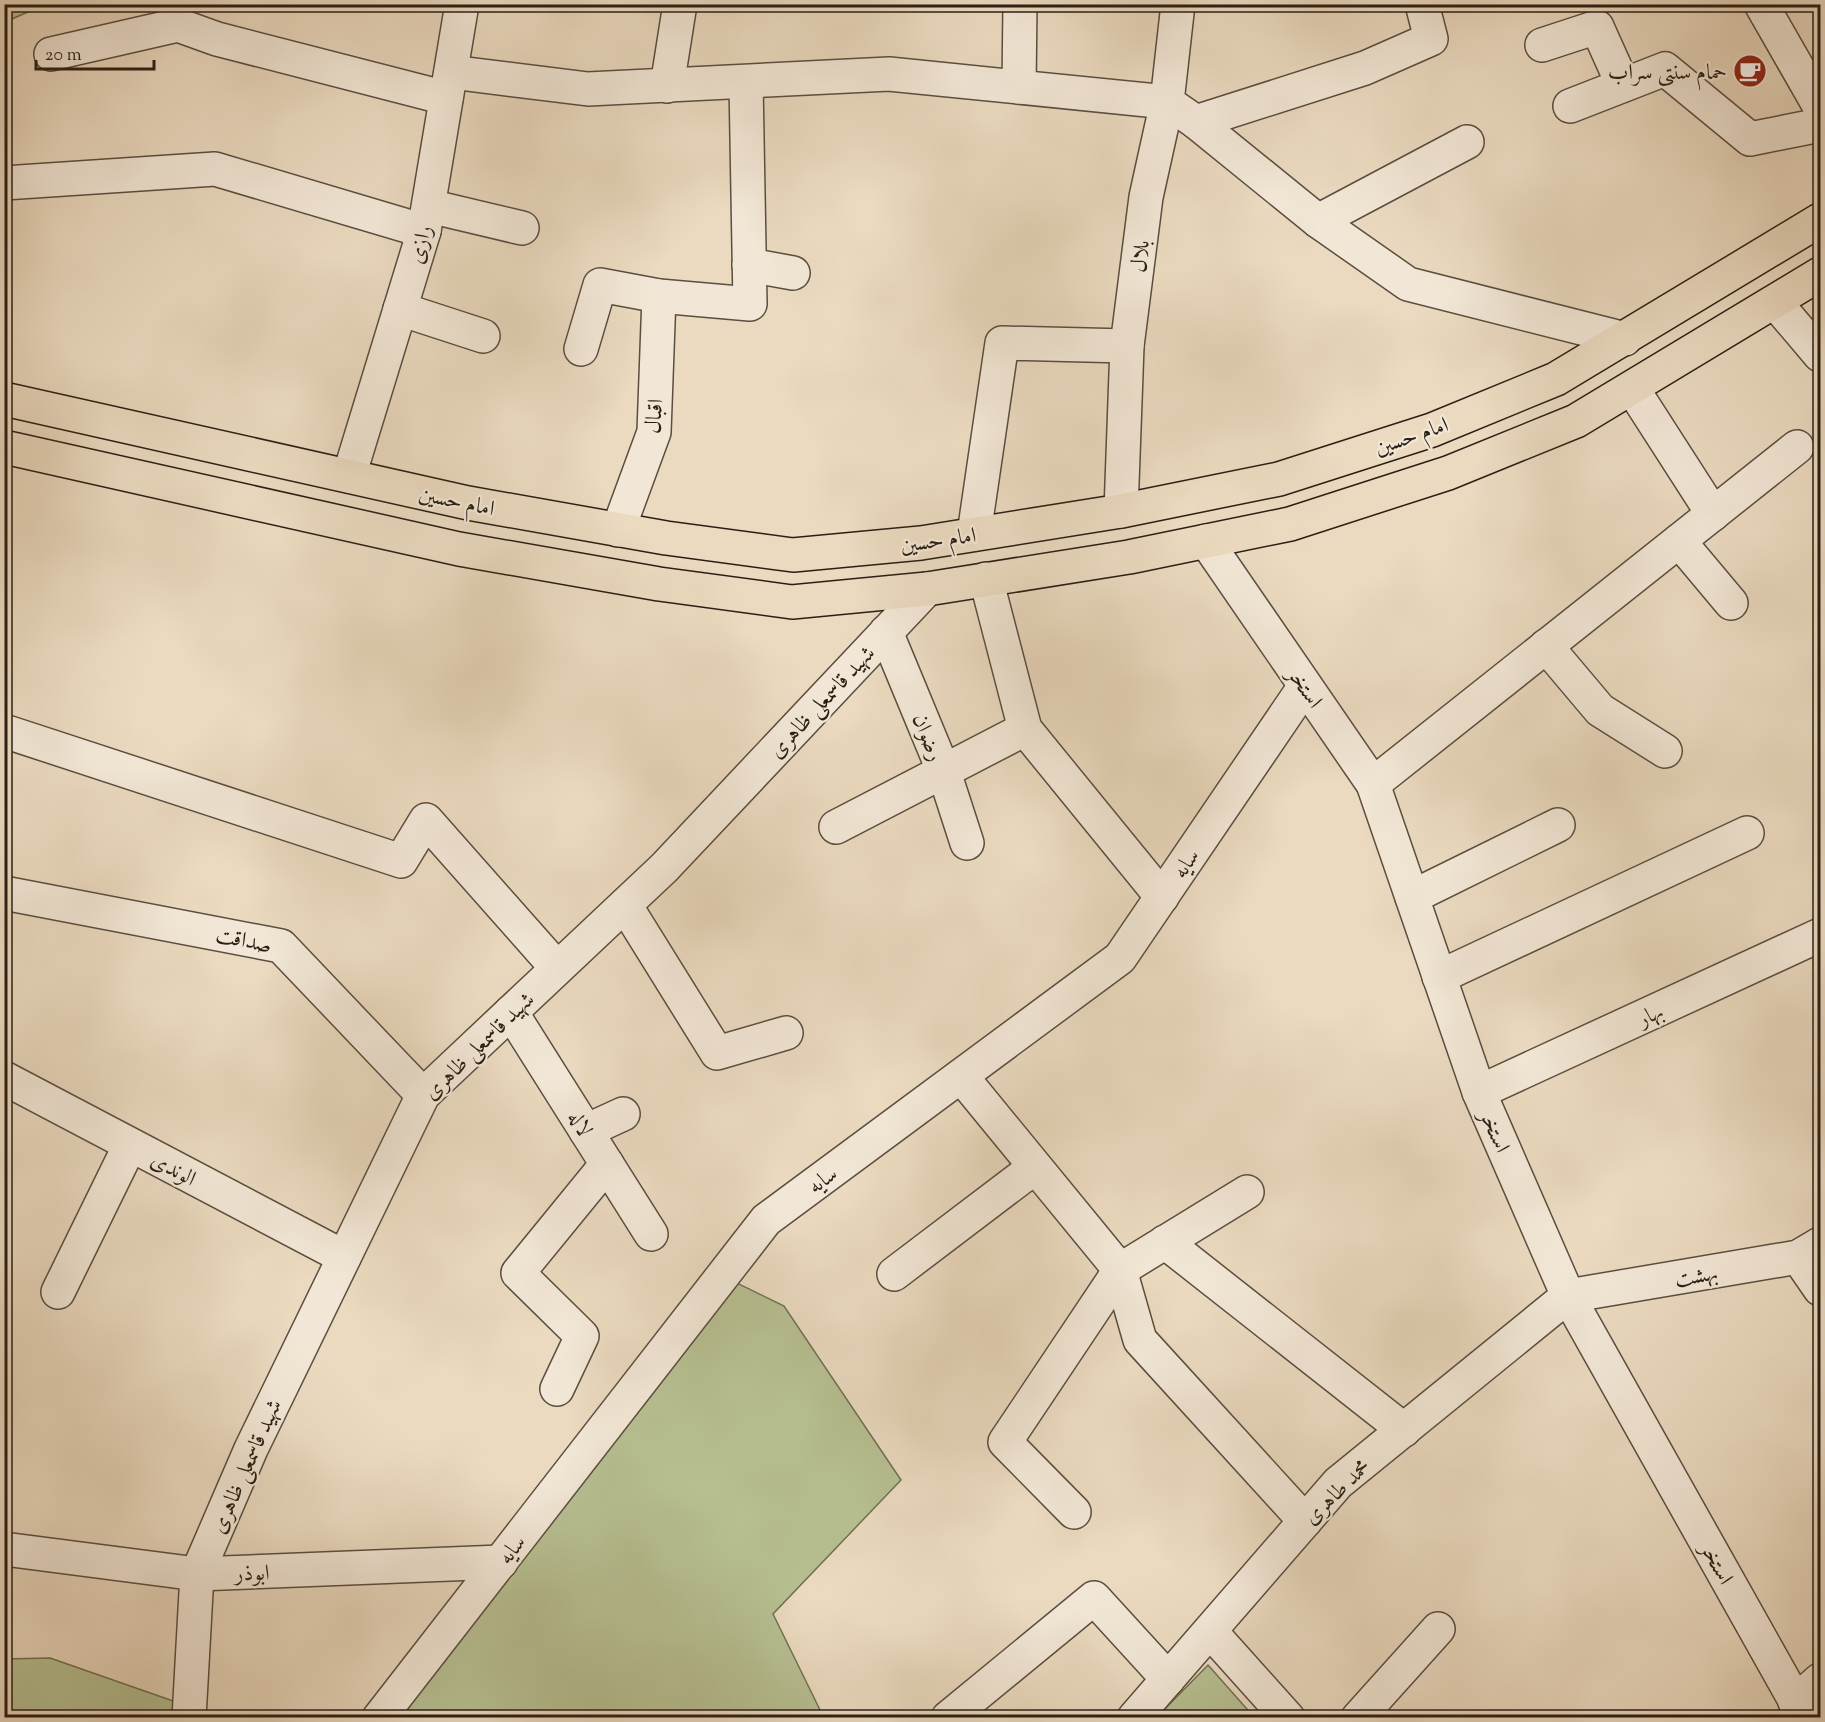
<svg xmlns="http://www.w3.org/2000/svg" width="1825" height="1722" viewBox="0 0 1825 1722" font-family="'Sorts Mill Goudy',Amiri,serif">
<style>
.green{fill:#b7c092;stroke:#707054;stroke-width:1.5}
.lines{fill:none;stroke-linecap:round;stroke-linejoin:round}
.street-casing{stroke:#5a4e40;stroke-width:36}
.primary-casing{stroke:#2a1f15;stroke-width:36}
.street{stroke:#f2e7d6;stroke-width:33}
.primary{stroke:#ebdac0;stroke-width:33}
.labels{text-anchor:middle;stroke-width:4.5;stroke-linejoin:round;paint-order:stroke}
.poi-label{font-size:22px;fill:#2a1f15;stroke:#f2e7d6;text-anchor:end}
.street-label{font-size:22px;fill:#2a1f15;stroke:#f2e7d6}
</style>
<rect width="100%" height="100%" fill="#ebdac0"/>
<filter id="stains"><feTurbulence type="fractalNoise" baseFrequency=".00333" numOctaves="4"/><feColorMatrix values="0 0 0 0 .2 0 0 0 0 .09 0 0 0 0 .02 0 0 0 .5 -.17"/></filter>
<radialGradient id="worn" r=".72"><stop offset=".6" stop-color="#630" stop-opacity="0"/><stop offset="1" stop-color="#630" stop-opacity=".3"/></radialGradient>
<g class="green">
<path d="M5,4H44V5L5,22Z"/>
<path d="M708,1269L784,1306L901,1480L773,1614L822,1714L819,1717L363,1718Z"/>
<path d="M50,1658L219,1717H5L4,1659Z"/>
<path d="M1208,1665L1254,1717L1156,1718Z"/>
</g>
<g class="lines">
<defs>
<g id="street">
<path d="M1761,4L1820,107"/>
<path d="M1542,45L1597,27L1623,85"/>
<path d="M51,54L178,25L217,39L446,98"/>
<path d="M451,72L588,89L889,74L1167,102L1196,122L1318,221L1408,284L1625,339"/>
<path d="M667,86L680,4"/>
<path d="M1019,87L1020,4"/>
<path d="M1570,106L1665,69L1750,139L1820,125"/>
<path d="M1196,122L1365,68L1431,39L1422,4"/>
<path d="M4,183L215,169L424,231"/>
<path d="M429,206L522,228"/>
<path d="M1318,221L1467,142"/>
<path d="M749,265L793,273"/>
<path d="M1775,302L1820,355"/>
<path d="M400,309L483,336"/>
<path d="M581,349L600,285L659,296L750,304L746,82"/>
<path d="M1632,388L1713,514"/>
<path d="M349,476L424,231L462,4"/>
<path d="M1121,511L1127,346L1146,197L1167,102L1178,4"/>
<path d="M618,530L654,432L659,296"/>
<path d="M974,534L1002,343L1127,346"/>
<path d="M1206,541L1373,784L1479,1092L1568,1296L1805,1718"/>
<path d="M1679,541L1731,603"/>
<path d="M986,579L1025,729L1162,897"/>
<path d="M886,632L944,772L967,843"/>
<path d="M1546,646L1600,710L1665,751"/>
<path d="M4,731L401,861L426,820L557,968"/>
<path d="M1373,784L1797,447"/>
<path d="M836,827L1025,729"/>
<path d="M4,893L281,946L423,1095"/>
<path d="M1412,897L1558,825"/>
<path d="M625,905L717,1053L786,1033"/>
<path d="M1439,977L1747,833"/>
<path d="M511,1012L651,1234"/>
<path d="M961,1076L1120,1270L1140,1340L1305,1521"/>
<path d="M4,1078L344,1257"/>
<path d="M1479,1092L1820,935"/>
<path d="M586,1131L623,1114"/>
<path d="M1165,1242L1404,1430"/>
<path d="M1798,1257L1820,1289"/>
<path d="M894,1274L1035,1167"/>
<path d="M58,1292L130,1145"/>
<path d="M557,1389L582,1336L518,1273L607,1164"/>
<path d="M1074,1512L1005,1442L1120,1270L1247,1192"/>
<path d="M4,1549L197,1574L501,1562"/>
<path d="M1210,1631L1288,1718"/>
<path d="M1795,1702L1820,1680"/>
<path d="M189,1718L197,1574L251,1449L423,1095L664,868L927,589"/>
<path d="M379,1718L766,1220L1120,958L1305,686"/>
<path d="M948,1718L1094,1598L1168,1679"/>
<path d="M1134,1718L1338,1483L1568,1296L1798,1257L1820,1244"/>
<path d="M1358,1718L1438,1629"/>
</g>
<g id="primary">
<path d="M4,399L468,503L666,538L793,555L921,543L1121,511L1279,479L1432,430L1556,379L1820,220"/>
<path d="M4,447L459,549L659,584L792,602L927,589L1129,557L1290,524L1448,473L1576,421L1820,274"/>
</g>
</defs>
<use href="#street" class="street-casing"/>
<use href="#primary" class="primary-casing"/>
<use href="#street" class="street"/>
<use href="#primary" class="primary"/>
</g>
<defs>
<symbol id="cafe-disc" viewBox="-11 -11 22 22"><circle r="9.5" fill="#8f2418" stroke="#f2e7d6"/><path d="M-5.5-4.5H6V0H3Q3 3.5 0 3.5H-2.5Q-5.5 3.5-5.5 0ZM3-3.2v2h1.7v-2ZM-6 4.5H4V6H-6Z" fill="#fff"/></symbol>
</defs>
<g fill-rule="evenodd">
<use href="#cafe-disc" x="1731" y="52" width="38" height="38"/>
</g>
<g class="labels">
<g class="poi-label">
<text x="1727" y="79">حمام سنتی سراب</text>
</g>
<g class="street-label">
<text transform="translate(419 244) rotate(-75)" y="8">رازی</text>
<text transform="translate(1139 256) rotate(-83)" y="8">بلال</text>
<text transform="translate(653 416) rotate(-84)" y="8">اقبال</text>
<text transform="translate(1411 435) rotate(-19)" y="8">امام حسین</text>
<text transform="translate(457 500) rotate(12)" y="8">امام حسین</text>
<text transform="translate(938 539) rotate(-8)" y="8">امام حسین</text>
<text transform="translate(1306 687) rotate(55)" y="8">استخر</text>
<text transform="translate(821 701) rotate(-47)" y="8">شهید قاسمعلی ظاهری</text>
<text transform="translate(929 737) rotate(68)" y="8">رضوان</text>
<text transform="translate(1185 863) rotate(-56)" y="8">سایه</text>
<text transform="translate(244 939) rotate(12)" y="8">صداقت</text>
<text transform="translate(1650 1014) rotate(-25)" y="8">بهار</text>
<text transform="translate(478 1045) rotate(-44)" y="8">شهید قاسمعلی ظاهری</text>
<text transform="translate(581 1123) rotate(58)" y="8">لاله</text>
<text transform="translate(1496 1131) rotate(66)" y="8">استخر</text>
<text transform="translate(174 1168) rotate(28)" y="8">الوندی</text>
<text transform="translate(822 1179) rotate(-36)" y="8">سایه</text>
<text transform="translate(1696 1275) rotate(-10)" y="8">بهشت</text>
<text transform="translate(245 1466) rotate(-66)" y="8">شهید قاسمعلی ظاهری</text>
<text transform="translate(1336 1491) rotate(-44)" y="8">محمد طاهری</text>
<text transform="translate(511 1549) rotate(-52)" y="8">سایه</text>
<text transform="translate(1718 1563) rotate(61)" y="8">استخر</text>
<text transform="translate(252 1572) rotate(-2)" y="8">ابوذر</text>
</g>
</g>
<rect width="1825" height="1722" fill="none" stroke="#ebdac0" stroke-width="24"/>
<rect x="6" y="6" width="1813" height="1710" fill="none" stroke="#2a1f15" stroke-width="3"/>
<rect x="12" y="12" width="1801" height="1698" fill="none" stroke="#2a1f15" stroke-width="1.5"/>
<path d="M36 60v9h118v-9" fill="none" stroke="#2a1f15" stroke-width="3"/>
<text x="45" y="60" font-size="18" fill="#2a1f15" stroke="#f2e7d6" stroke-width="4.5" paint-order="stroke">20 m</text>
<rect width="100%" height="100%" filter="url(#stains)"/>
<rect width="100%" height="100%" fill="url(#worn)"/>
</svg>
